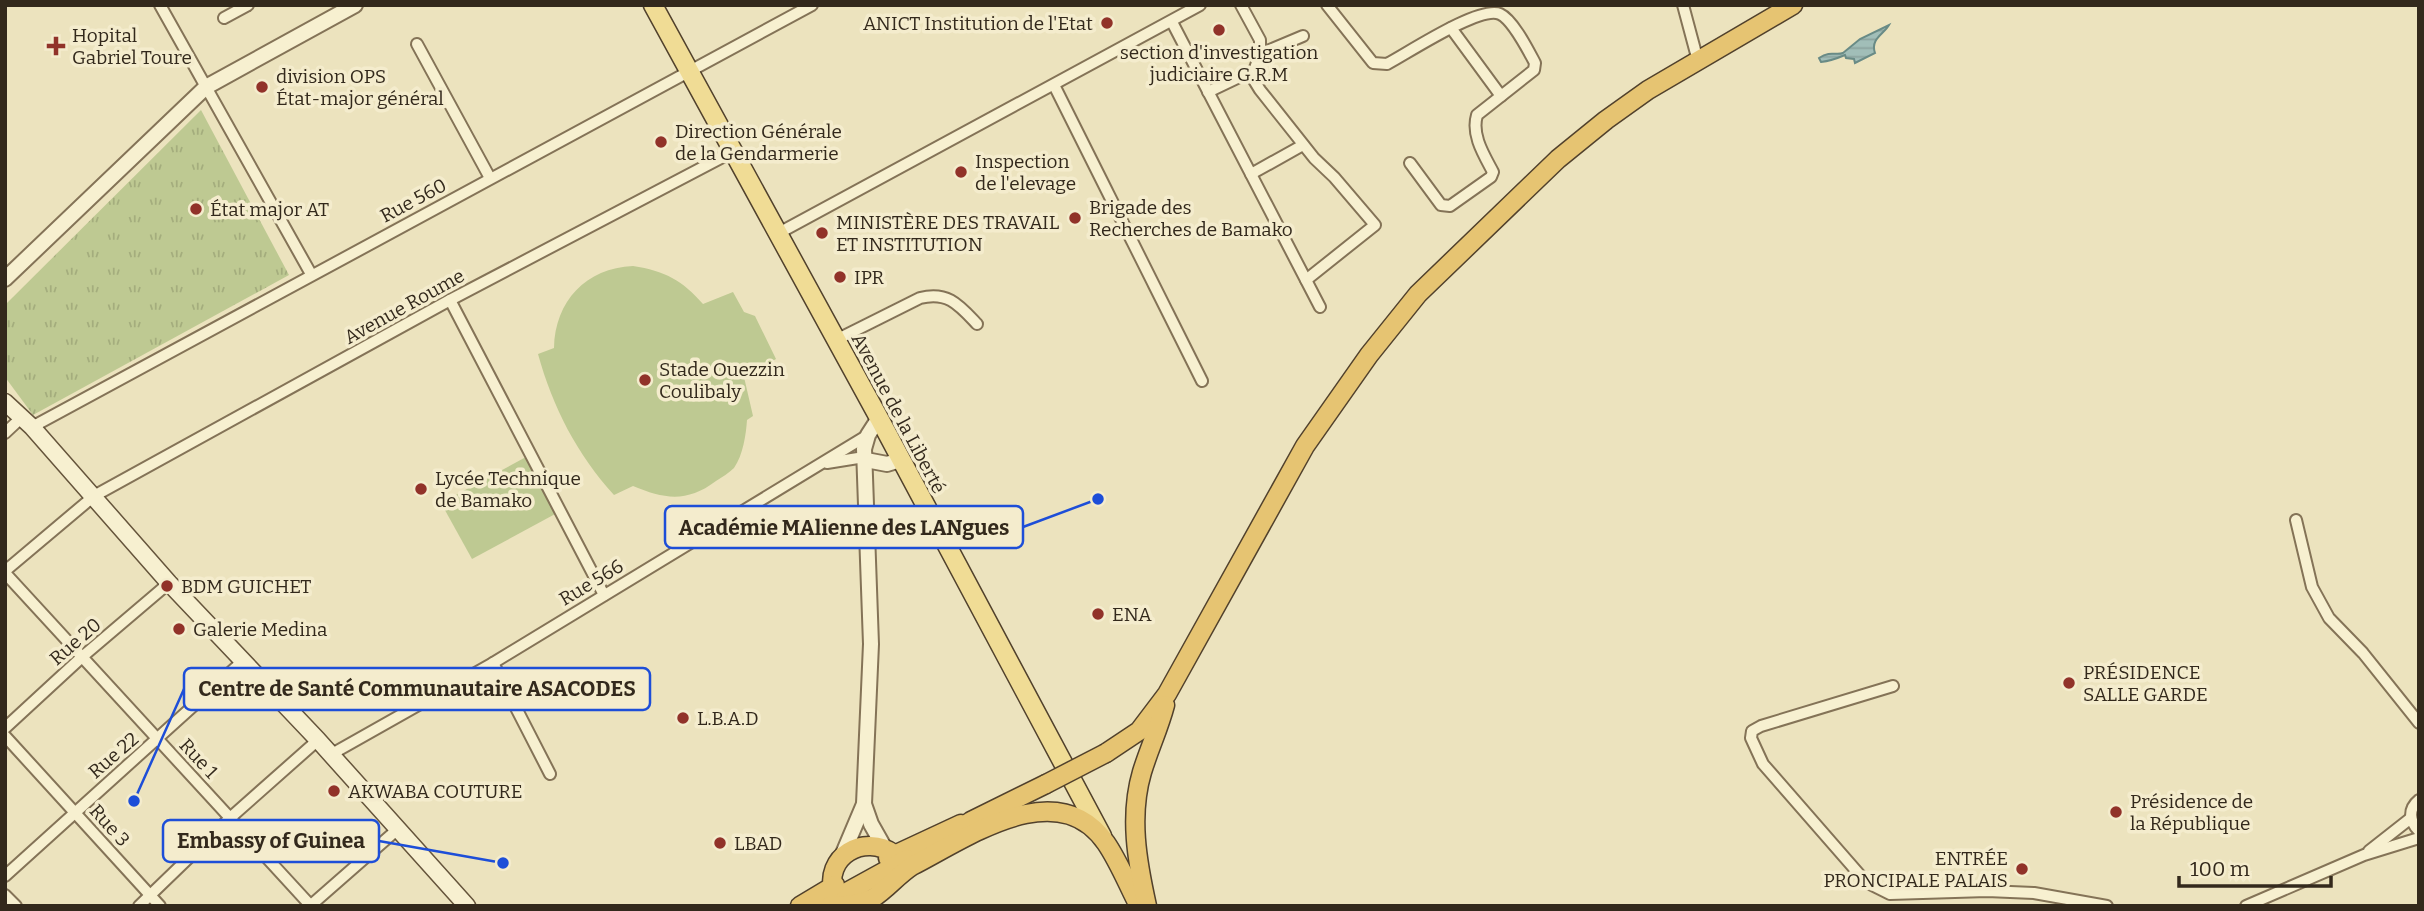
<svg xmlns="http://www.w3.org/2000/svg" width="2424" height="911" viewBox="0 0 2424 911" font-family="Bitter,serif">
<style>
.grass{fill:url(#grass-tufts)}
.pitch{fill:#bec992}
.water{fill:url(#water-rules);stroke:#698b86;stroke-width:2}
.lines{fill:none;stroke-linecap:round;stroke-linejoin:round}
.minor-casing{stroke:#847357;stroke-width:14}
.tertiary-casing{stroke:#847357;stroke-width:18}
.secondary-casing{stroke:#65543b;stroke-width:19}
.primary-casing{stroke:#51412c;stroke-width:21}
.trunk-casing{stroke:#51412c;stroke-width:21}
.minor{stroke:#f7f0d0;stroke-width:10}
.tertiary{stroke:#f7f0d0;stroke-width:14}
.secondary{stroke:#f7f0d0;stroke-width:16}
.primary{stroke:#f0dc95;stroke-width:18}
.trunk{stroke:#e6c472;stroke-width:18}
.trunk-bridge-casing{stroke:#51412c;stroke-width:21;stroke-linecap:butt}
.trunk-bridge{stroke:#e6c472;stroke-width:18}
.poi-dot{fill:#913229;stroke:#f4eccd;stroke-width:2.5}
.labels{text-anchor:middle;stroke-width:7;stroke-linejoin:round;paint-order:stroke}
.poi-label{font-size:19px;fill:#33291c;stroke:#f4eccd;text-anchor:start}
.street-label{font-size:19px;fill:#33291c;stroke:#f4eccd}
.leader{fill:none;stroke:#1d4ed8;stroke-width:2.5}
.callout-dot{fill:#1d4ed8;stroke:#f4eccd;stroke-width:2.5}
.callout{fill:#f4eccd;stroke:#1d4ed8;stroke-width:2.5}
.callout-label{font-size:21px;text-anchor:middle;font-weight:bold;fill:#33291c}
</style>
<defs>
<pattern id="grass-tufts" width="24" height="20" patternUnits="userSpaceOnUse" patternTransform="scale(1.75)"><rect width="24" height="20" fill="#bec992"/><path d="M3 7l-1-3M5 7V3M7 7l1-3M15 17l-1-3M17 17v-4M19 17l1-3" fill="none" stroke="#a4ad7d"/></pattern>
<pattern id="water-rules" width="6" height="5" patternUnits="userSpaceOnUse" patternTransform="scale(1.75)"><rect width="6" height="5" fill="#a1beb8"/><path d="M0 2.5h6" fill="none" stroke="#8ba39e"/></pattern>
</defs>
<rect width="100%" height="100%" fill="#ece3be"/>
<path class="grass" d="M201,110L289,275L33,415L5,377V305Z"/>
<g class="pitch">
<path d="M633,266C665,271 682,280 703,304L733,292L744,312L755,316L776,359L744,377L753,416L747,420C746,435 743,455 734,468C729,473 722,477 716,481C687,503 664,499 633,486L614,495C577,454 553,408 538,354L554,348C555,301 586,268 633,266Z"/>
<path d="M526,457L557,513L472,559L441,503Z"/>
</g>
<path class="water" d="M1889,25C1884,34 1870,39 1875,53L1855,63L1854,59L1846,58L1845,55C1838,58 1830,61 1821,62L1819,58C1831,50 1836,56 1843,53L1860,39Z"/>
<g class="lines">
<defs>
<g id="minor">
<path d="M160,5L311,274"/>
<path d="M1241,5L1260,40V54L1252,77L1260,90L1314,158L1334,177L1375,225L1306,280"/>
<path d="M1327,5L1373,63L1387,64C1408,53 1480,5 1500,14C1513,20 1528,50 1535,63L1534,70L1477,115C1471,135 1484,155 1493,172L1491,177L1450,206L1441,205L1410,163"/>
<path d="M1683,5L1698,61"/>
<path d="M224,18L248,5"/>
<path d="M1172,22L1320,307"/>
<path d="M1451,28L1501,96"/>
<path d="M417,44L490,178"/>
<path d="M1260,54L1303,36"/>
<path d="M1054,85L1202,381"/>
<path d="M1208,92L1254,70"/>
<path d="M1251,174L1303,145"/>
<path d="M777,234L1200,5"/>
<path d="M450,300L604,595"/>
<path d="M836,340L920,298C948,291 959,305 977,324"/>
<path d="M32,427L812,5"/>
<path d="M5,433L21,418"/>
<path d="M827,463L858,458L866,460"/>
<path d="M2296,520L2312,587L2329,618L2363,653L2419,723"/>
<path d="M5,571L94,496L450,300L734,151"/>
<path d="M5,573L311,906"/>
<path d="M493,663L550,774"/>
<path d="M1893,686L1761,726L1752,731L1751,738L1763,764L1866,882L1890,894L1987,891L2034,893L2107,906"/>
<path d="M5,728L82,657L169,583"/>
<path d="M5,736L160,906"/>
<path d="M330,755L493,663L868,435"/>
<path d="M2419,800C2408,809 2409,821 2419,831"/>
<path d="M2369,851L2411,818"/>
<path d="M5,876L243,661"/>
<path d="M5,895L16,906"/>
<path d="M139,906L230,818L318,740"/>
<path d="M310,906L399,828"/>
<path d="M2246,906L2364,855L2419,838"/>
</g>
<g id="tertiary">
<path d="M5,279L206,87L355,5"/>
<path d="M866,460L887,464L900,460"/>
<path d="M864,804L871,824L884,847"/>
<path d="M842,856L864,804L871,644L864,449L868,435L879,418"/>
</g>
<path id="secondary" d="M5,402L32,427L169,583L318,740L467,906"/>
<path id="primary" d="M653,5L879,418L1102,836"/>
<g id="trunk">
<path d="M1106,753L1139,731L1167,694L1305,446L1369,355L1418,294L1558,159L1606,120L1648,90L1793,5"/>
<path d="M950,837L971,821L1046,784"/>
<path d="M888,858L961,824"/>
<path d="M834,894C823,856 864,833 894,854"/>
<path d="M827,903L907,859"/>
<path d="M800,906L835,885"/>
<path d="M830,906C845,905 860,905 873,898C887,889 898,875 912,866C967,838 1057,773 1106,843C1119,862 1128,885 1139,906"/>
<path d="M1147,906C1137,861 1129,816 1142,772C1149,749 1159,728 1165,705"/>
</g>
</defs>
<use href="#minor" class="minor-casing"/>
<use href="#tertiary" class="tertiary-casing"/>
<use href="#secondary" class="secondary-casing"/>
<use href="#primary" class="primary-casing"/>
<use href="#trunk" class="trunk-casing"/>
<use href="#minor" class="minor"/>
<use href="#tertiary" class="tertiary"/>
<use href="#secondary" class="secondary"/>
<use href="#primary" class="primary"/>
<use href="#trunk" class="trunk"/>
<defs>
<path id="trunk-bridge" d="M1046,784L1106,753"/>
</defs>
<use href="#trunk-bridge" class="trunk-bridge-casing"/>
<use href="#trunk-bridge" class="trunk-bridge"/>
</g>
<g class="poi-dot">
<circle cx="1107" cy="23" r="7"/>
<circle cx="1219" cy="30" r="7"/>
<path d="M52.5 35.5h7v7h7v7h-7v7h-7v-7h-7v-7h7z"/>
<circle cx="262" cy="87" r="7"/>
<circle cx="661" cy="142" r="7"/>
<circle cx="961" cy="172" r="7"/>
<circle cx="196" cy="209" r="7"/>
<circle cx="1075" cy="218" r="7"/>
<circle cx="822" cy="233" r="7"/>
<circle cx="840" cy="277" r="7"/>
<circle cx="645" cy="380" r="7"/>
<circle cx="421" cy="489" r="7"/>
<circle cx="167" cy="586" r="7"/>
<circle cx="1098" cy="614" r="7"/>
<circle cx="179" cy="629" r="7"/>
<circle cx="2069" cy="683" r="7"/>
<circle cx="683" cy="718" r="7"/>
<circle cx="334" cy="791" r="7"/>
<circle cx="2116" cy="812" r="7"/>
<circle cx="720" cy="843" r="7"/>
<circle cx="2022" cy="869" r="7"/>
</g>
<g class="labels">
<g class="poi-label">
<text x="1093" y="30" text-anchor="end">ANICT Institution de l'Etat</text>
<text x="72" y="42">Hopital<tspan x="72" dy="22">Gabriel Toure</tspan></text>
<text x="1219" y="59" text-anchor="middle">section d'investigation<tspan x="1219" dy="22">judiciaire G.R.M</tspan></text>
<text x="276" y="83">division OPS<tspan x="276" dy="22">État-major général</tspan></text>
<text x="675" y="138">Direction Générale<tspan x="675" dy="22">de la Gendarmerie</tspan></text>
<text x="975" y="168">Inspection<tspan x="975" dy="22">de l'elevage</tspan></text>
<text x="1089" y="214">Brigade des<tspan x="1089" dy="22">Recherches de Bamako</tspan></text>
<text x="210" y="216">État major AT</text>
<text x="836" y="229">MINISTÈRE DES TRAVAIL<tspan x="836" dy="22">ET INSTITUTION</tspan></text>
<text x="854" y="284">IPR</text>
<text x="659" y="376">Stade Ouezzin<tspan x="659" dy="22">Coulibaly</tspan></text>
<text x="435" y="485">Lycée Technique<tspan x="435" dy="22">de Bamako</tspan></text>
<text x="181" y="593">BDM GUICHET</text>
<text x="1112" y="621">ENA</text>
<text x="193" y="636">Galerie Medina</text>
<text x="2083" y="679">PRÉSIDENCE<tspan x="2083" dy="22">SALLE GARDE</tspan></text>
<text x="697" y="725">L.B.A.D</text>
<text x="348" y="798">AKWABA COUTURE</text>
<text x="2130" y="808">Présidence de<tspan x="2130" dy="22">la République</tspan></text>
<text x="734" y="850">LBAD</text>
<text x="2008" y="865" text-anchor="end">ENTRÉE<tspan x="2008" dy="22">PRONCIPALE PALAIS</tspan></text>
</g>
<g class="street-label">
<text transform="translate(413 200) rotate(-28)" y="7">Rue 560</text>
<text transform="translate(404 306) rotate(-29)" y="7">Avenue Roume</text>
<text transform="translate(899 413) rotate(62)" y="7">Avenue de la Liberté</text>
<text transform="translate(591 582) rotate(-31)" y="7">Rue 566</text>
<text transform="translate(75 641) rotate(-41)" y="7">Rue 20</text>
<text transform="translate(113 755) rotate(-41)" y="7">Rue 22</text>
<text transform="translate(199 758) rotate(47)" y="7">Rue 1</text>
<text transform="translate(110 825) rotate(48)" y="7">Rue 3</text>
</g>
</g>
<path class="leader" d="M1098 499L1023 527M134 801L184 689M503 863L379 841"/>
<g class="callout-dot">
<circle cx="1098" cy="499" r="7"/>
<circle cx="134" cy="801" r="7"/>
<circle cx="503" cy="863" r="7"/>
</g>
<g class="callout">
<rect x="665" y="506" width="358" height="42" rx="7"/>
<rect x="184" y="668" width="466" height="42" rx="7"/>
<rect x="163" y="820" width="216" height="42" rx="7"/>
</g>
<g class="callout-label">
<text x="844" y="535">Académie MAlienne des LANgues</text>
<text x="417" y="696">Centre de Santé Communautaire ASACODES</text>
<text x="271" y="848">Embassy of Guinea</text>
</g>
<rect width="2424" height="911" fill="none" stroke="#33291c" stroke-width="14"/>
<path d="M2179 876v10h152v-10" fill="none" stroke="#33291c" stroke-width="3.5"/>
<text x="2190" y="876" font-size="21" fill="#33291c" stroke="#f4eccd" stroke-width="5" paint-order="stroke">100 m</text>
</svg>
